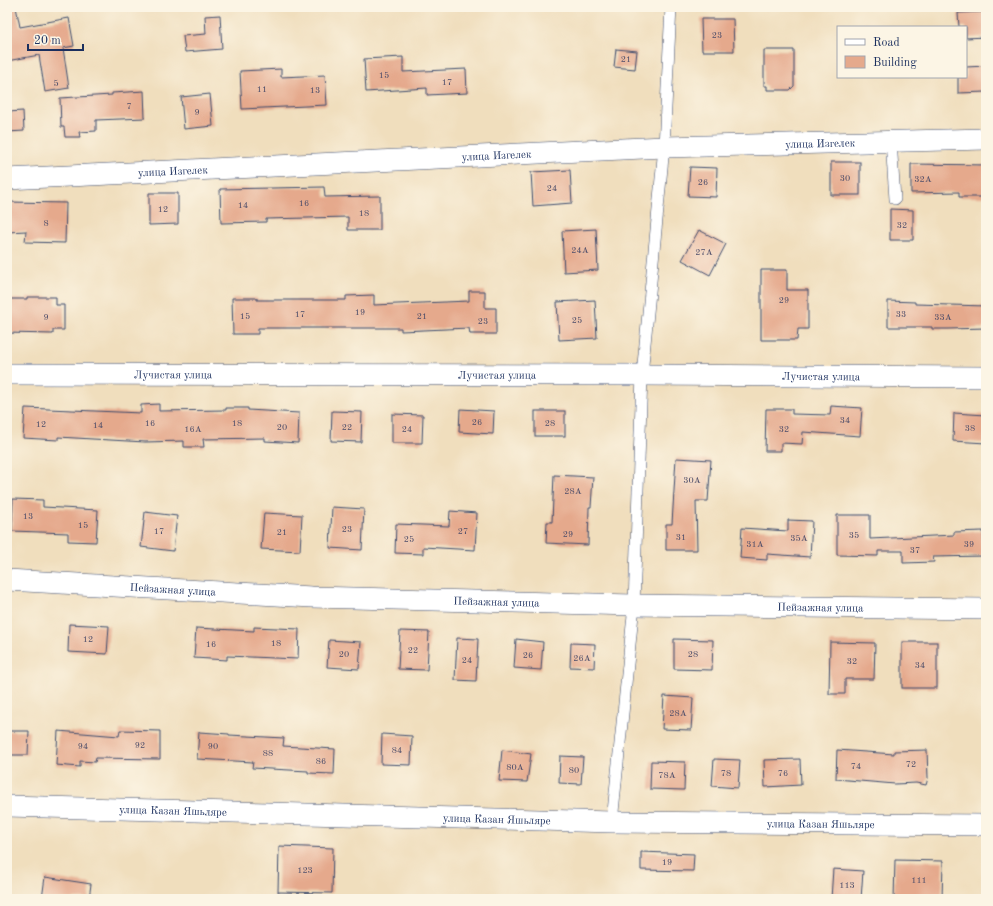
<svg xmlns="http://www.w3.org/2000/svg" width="993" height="906" viewBox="0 0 993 906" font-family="'Old Standard TT',serif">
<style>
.building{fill:#e5a98c}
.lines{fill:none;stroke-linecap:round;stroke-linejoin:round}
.lane-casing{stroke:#3b496c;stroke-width:12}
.street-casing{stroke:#3b496c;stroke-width:22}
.lane{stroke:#fff;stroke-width:11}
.street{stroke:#fff;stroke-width:21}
.labels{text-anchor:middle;stroke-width:3;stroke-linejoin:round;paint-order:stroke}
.number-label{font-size:9px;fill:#4e4e6a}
.street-label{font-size:11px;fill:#1b2f5e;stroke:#fcf5e5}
</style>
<rect width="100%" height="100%" fill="#fcf5e5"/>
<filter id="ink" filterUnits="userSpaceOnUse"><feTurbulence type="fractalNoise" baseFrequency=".025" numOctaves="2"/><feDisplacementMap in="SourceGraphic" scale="8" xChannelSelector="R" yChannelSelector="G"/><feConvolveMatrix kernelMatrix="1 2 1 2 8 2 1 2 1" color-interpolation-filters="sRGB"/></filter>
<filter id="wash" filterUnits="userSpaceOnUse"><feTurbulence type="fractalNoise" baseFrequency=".012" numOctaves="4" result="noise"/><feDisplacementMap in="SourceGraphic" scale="16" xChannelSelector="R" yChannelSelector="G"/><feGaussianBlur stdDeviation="0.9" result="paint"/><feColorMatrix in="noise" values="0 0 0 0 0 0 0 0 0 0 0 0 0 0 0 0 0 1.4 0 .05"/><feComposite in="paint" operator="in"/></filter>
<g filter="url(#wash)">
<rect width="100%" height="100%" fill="#f0debd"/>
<g id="blocks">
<g class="building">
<path d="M7,7H16L20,27L69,18L74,46L63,48L69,88L45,92L39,55L7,61Z"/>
<path d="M986,12V37L966,38V27H959L958,13Z"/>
<path d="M220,15L222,49L185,52L183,36L206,34L205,16Z"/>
<path d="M701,19H733L734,51H702Z"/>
<path d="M616,49L637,51L635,69L614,67Z"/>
<path d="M764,50H794V86L790,90H767V86H764Z"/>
<path d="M403,57V72L466,69L467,93L427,95V88L366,92L364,59Z"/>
<path d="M986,66V92L958,93V77H966V67Z"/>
<path d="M281,69V77L325,75L327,105L242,109L240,71Z"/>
<path d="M144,91L145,118L96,120V131L79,132L80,137H65L64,127H61L60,98L112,95V93Z"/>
<path d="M210,94L213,126L184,129L181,97Z"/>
<path d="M23,111L24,131L7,132V112Z"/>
<rect x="831" y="162" width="29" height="33"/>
<path d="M911,164L986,165V197H959V192L911,193Z"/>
<path d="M690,167L717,168L716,197L688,196Z"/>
<path d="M570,170L572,203L533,206L531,172Z"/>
<path d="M324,187L325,197L380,196V230H348V217L266,219V222L221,223L220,189Z"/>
<path d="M149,193H178V224L149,225Z"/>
<path d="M7,202L66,203L65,243L25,242L26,231L7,232Z"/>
<path d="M890,209L913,210V240H890Z"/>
<path d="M596,229L598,270L564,272L562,231Z"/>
<path d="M699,230L726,244L710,275L682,260Z"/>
<path d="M761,270H787V290H808V329H798L797,340H761Z"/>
<path d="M469,291H485V308H496V334H470L469,328L401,331V328H258V334H233L232,298H257V300H346V296L374,295V305L469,301Z"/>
<path d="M27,297H56V305H64V330H53V334L7,333V299H27Z"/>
<path d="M595,300L597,338L559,340L557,302Z"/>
<path d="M888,301L915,302V304L986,306V328L948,329H932V327H888Z"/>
<path d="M159,404V411L226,410V408H248V410L299,413L298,443L265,441V438L203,439L204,447H184V441L145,442L58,437V440L23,438L25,408L141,413V405Z"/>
<path d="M831,406L862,408L860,436L803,432L802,444L781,443V451H765L766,409H792V414L830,415Z"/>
<path d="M460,409L494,411L493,434L459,432Z"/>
<path d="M332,411L362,412L361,442L331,441Z"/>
<rect x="535" y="411" width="30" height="25"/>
<path d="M954,413L986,415V443L953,441Z"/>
<path d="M392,414L423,415L422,443H392Z"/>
<path d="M676,458L711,460L708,501H696L697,550H666V524H672Z"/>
<path d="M554,475L593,477L591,507H589L588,545L546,543L547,522H552Z"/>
<path d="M13,499L43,500V507L98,510L96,542L68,541V533L12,531Z"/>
<path d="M332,507L364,509L362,550L330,548Z"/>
<path d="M450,511L477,513L475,550L423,547V554L395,553L396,524L449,526Z"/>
<path d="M145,512L177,516L173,551L141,547Z"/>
<path d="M264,513L302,515L300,551L261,549Z"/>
<path d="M837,515H870V539L954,535V532L983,531L984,556L933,557L934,562L903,563V551H878V556L837,555Z"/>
<path d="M788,520L812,521L810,557L767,554V560L740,558L742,528L788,531Z"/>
<path d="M69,624L109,626L107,654L68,652Z"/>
<path d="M254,627L299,629L298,659L227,656V660L194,658L196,628L254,631Z"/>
<path d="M400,631L429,632L427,670L398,669Z"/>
<path d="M457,638L478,639L476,681L455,680Z"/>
<path d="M516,639L543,642L541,670L514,668Z"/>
<path d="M674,639L713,640L712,670L674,669Z"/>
<path d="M329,640L361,642L359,669L327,667Z"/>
<path d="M830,642L875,643L874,679H845V694H829Z"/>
<rect x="902" y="642" width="35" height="46"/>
<path d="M571,643L595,644L594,668L570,667Z"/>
<path d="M664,696L693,698L691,730L662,729Z"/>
<path d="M120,730L160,731V759L96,758L95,762L80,761V767L56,765L58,731L119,736Z"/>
<path d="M7,731H29L28,755H7Z"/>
<path d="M199,732L229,734V735L284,738L283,746L335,749L334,774L308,773V771L252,768L253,762L197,759Z"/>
<path d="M382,734L412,736L411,765L381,764Z"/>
<path d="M502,750L531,754L527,782L499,781Z"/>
<path d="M837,750L894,754V751L927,750L928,778L926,785L916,783L895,784L836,779Z"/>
<path d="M560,756L583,757L581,784L559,783Z"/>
<path d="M714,759L740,760L738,788L712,786Z"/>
<path d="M800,759L801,785L765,787L764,760Z"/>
<path d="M651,761L685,762L684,790L650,789Z"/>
<path d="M279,846L333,848L332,893L278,892Z"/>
<path d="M641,852L694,854L693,871L641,870Z"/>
<path d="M895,860L943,861L942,899H894Z"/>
<path d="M833,869L863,871L861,899H831Z"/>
<path d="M45,877L91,884L89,899H42Z"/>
</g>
</g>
</g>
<g filter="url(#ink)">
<use href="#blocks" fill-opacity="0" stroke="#3b496c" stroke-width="1"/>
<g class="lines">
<defs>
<g id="lane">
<path d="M891,141L895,199"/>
<path d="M612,822L634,605L642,375L664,147L671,7"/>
</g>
<g id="street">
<path id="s1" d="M7,179L664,147L986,139"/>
<path id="s2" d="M7,374L642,375L986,377"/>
<path id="s3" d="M7,580L312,597L634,605L986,609"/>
<path id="s4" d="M7,806L612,822L986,825"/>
</g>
</defs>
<use href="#lane" class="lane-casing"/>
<use href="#street" class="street-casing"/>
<use href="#lane" class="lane"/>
<use href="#street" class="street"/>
</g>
</g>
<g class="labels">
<g class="number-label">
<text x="717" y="38">23</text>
<text x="626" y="62">21</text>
<text x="384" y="78">15</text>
<text x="447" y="85">17</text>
<text x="56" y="86">5</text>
<text x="262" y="92">11</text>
<text x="315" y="93">13</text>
<text x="129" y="109">7</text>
<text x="197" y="115">9</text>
<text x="845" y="181">30</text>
<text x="923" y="182">32А</text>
<text x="703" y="185">26</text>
<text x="552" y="191">24</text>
<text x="304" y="206">16</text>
<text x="243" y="208">14</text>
<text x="163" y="212">12</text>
<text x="364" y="216">18</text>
<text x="46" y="226">8</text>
<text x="902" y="228">32</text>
<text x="580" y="253">24А</text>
<text x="704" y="255">27А</text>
<text x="784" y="303">29</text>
<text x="360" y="315">19</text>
<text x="300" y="317">17</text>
<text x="901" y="317">33</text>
<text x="245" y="319">15</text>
<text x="422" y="319">21</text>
<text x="46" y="320">9</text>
<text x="943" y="320">33А</text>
<text x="577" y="323">25</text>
<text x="483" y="324">23</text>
<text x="845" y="423">34</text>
<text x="477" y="425">26</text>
<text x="150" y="426">16</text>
<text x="237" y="426">18</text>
<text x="550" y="426">28</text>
<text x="41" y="427">12</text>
<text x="98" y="428">14</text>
<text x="282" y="430">20</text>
<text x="347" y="430">22</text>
<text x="970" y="431">38</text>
<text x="193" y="432">16А</text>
<text x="407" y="432">24</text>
<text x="784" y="432">32</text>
<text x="692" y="483">30А</text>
<text x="573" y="494">28А</text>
<text x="28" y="519">13</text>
<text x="83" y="528">15</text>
<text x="347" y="532">23</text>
<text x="159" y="534">17</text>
<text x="463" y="534">27</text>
<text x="282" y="535">21</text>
<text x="568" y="537">29</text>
<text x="854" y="538">35</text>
<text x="681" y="540">31</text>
<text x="799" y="541">35А</text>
<text x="409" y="542">25</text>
<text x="755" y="547">31А</text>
<text x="969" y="547">39</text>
<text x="915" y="553">37</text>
<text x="88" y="642">12</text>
<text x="276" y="646">18</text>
<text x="211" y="647">16</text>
<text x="413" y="653">22</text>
<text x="344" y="657">20</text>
<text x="693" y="657">28</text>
<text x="528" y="658">26</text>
<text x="582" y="661">26А</text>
<text x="467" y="663">24</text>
<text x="852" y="664">32</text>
<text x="920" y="668">34</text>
<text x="678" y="716">28А</text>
<text x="140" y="748">92</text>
<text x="83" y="749">94</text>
<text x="213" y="749">90</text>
<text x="397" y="753">84</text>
<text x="268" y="756">88</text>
<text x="321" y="764">86</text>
<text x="911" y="767">72</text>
<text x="856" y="769">74</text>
<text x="515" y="770">80А</text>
<text x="574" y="773">80</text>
<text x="726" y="776">78</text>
<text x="783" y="776">76</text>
<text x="667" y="778">78А</text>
<text x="667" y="865">19</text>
<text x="305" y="873">123</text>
<text x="919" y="883">111</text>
<text x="847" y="888">113</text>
</g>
<g class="street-label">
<text dy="4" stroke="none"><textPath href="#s1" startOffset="814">улица Изгелек</textPath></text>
<text dy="4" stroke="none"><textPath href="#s1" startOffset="490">улица Изгелек</textPath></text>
<text dy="4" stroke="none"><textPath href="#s1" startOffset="166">улица Изгелек</textPath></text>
<text dy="4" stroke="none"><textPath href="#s2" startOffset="166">Лучистая улица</textPath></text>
<text dy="4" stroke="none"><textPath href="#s2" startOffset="490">Лучистая улица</textPath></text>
<text dy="4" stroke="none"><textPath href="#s2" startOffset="814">Лучистая улица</textPath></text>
<text dy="4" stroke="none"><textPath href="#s3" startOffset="166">Пейзажная улица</textPath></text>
<text dy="4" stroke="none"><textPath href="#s3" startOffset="490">Пейзажная улица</textPath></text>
<text dy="4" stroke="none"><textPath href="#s3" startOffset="814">Пейзажная улица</textPath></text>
<text dy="4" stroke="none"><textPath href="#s4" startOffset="166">улица Казан Яшьляре</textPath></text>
<text dy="4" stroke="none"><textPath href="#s4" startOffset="490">улица Казан Яшьляре</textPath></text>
<text dy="4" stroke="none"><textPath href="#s4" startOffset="814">улица Казан Яшьляре</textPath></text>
</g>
</g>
<rect width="993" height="906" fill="none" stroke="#fcf5e5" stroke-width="24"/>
<rect x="837" y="26" width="130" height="52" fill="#fcf5e5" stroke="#a2a6af"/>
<rect x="845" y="39" width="20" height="6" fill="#ffffff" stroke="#a2a6af"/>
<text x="873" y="46" font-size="12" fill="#1b2f5e">Road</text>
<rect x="845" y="56" width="20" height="12" fill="#e5a98c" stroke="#a2a6af"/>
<text x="873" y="66" font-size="12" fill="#1b2f5e">Building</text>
<path d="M28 44v6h55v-6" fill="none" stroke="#1b2f5e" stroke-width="2"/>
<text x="34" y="44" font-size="12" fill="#1b2f5e" stroke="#fcf5e5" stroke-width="3" paint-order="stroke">20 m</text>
</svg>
